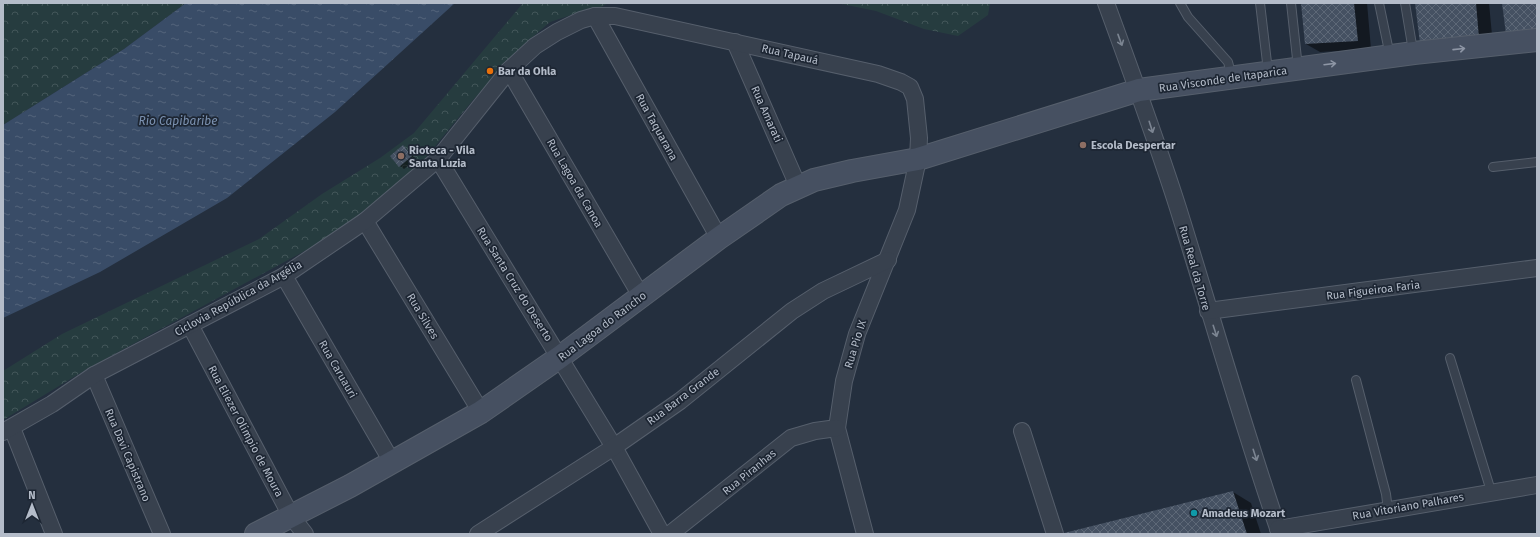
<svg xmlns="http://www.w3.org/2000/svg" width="1540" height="537" viewBox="0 0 1540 537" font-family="'Fira Sans',sans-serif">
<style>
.forest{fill:url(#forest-crowns)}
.water{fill:url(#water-ripples)}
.shadow{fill:#0007}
.building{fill:url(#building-cross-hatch)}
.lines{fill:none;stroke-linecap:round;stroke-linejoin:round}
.lane-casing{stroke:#565f6c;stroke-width:10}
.street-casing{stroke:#565f6c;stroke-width:18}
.secondary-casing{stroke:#565f6c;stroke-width:24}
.lane{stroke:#38414e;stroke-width:8}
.street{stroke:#38414e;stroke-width:16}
.secondary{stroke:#465061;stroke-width:22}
.oneway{stroke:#7c8592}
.oneway2{stroke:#8e96a5}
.food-dot{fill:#e8710a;stroke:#1d2633;stroke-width:1.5}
.education-dot{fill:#8d6e63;stroke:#1d2633;stroke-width:1.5}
.culture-dot{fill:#0f9aa8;stroke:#1d2633;stroke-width:1.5}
.labels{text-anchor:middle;stroke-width:3.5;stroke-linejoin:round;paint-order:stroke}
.street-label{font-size:11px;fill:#b4bcc9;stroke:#1d2633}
.poi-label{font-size:11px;font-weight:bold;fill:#b4bcc9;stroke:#1d2633;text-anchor:start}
.water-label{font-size:12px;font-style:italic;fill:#7c92b1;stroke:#1d2633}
</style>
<defs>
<pattern id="forest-crowns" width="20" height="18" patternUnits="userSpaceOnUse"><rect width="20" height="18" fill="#263c3f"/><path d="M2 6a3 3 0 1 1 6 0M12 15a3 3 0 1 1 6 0" fill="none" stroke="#435659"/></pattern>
<pattern id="water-ripples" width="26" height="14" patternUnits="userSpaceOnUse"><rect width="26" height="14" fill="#394c67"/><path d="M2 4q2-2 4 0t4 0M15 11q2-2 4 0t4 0" fill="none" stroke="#53647b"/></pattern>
<pattern id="building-cross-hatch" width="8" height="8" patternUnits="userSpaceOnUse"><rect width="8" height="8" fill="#455162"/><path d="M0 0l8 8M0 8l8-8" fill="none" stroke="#5d6877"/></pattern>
</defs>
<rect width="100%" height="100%" fill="#242f3e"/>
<g class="forest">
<path d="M3,3H186L124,49L3,125Z"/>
<path d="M523,3H608L600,8L583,11L550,22L519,49L473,100L396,194L347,228L87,369L3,420V371L62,334L259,239L322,194L380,158L414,133Z"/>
<path d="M837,3H990L988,15L958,36L924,29L876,11Z"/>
</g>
<path class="water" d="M186,3H455L335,112L227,198L100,272L3,318V125L124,49Z"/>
<g class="shadow">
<path d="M1302,3H1367L1371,49L1320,52L1306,44Z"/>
<path d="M1416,3H1489L1493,46Z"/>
<path d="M403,146L416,159L404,169L400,166Z"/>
<path d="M1233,492L1251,503L1261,534H1066Z"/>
</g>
<g class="building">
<path d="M1301,3H1354L1358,41L1305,44Z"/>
<path d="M1415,3H1476L1479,38L1420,43Z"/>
<path d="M1502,3H1537V30L1506,34Z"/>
<path d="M403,145L412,156L399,167L390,156Z"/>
<path d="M1233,491L1247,534H1064V533Z"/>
</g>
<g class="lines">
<defs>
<g id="lane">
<path d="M1180,3L1188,17L1228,62L1232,77"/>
<path d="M1260,3L1268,71"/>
<path d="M1291,3L1298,68"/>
<path d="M1379,3L1390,56"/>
<path d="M1405,3L1413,51"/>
<path d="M1493,167L1537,162"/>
<path d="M1450,358L1491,491"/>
<path d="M1356,380L1386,494L1388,510"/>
</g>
<g id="street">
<path d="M1106,3C1131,71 1156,139 1178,208C1212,317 1243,427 1280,534"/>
<path d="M595,16L719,238"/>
<path d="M735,42L798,186"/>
<path d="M509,70L641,296"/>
<path d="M438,159L614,447L662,534"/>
<path d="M365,221L481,412"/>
<path d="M284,276L392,462"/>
<path d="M1208,311L1537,268"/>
<path d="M190,325L291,516L305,534"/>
<path d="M94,375L162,534"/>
<path d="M12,428L54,534"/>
<path d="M1022,431L1055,534"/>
<path d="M3,432L52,404L94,375L284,276L365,221L438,159L509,70L535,46L557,32L581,20L595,16H615L878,74L901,82L910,87L915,99L919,138L918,159L907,210L857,334L844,381L837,428L865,534"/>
<path d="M1278,529L1537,485"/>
<path d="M478,534L614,447L680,401L792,311L823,291L888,260"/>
<path d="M670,534L791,438L815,431L837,428"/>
</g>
<path id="secondary" d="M256,534L350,486L481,412L560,357L719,238L781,195L814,180L852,171L918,159L1139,90L1414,53L1537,40"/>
</defs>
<use href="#lane" class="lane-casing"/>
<use href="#street" class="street-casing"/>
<use href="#secondary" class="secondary-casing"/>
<use href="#lane" class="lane"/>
<use href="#street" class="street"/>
<use href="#secondary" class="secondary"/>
</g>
<defs><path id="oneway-shaft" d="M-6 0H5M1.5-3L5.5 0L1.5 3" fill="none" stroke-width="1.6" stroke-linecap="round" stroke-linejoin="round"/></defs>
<g class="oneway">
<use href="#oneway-shaft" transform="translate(1120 40) rotate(70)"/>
<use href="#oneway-shaft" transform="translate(1151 127) rotate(72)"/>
<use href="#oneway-shaft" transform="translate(1215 331) rotate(72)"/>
<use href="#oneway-shaft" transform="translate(1255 455) rotate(72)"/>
</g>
<g class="oneway2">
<use href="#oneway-shaft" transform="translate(1459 49) rotate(-6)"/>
<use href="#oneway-shaft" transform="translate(1330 64) rotate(-7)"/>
</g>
<circle class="food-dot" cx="490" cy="71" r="4"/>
<g class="education-dot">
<circle cx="1083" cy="145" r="4"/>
<circle cx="401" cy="156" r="4"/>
</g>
<circle class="culture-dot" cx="1194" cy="513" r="4"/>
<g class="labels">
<g class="street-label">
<text transform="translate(790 54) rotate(13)" y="4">Rua Tapauá</text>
<text transform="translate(1223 79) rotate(-8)" y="4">Rua Visconde de Itaparica</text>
<text transform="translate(767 114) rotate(66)" y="4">Rua Amarati</text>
<text transform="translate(657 127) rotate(61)" y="4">Rua Taquarana</text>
<text transform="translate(575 183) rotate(60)" y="4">Rua Lagoa da Canoa</text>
<text transform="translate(1195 268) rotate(74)" y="4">Rua Real da Torre</text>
<text transform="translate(515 284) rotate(58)" y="4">Rua Santa Cruz do Deserto</text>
<text transform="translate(1373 290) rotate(-7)" y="4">Rua Figueiroa Faria</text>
<text transform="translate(238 298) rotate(-29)" y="4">Ciclovia República da Argélia</text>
<text transform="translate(423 316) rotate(59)" y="4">Rua Silves</text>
<text transform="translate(602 326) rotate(-37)" y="4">Rua Lagoa do Rancho</text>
<text transform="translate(855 344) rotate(-73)" y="4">Rua Pio IX</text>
<text transform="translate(338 369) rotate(60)" y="4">Rua Caruauri</text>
<text transform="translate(683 396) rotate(-37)" y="4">Rua Barra Grande</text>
<text transform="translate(246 431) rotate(62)" y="4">Rua Eliezer Olímpio de Moura</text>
<text transform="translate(128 455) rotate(67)" y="4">Rua Davi Capistrano</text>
<text transform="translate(749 472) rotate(-39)" y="4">Rua Piranhas</text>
<text transform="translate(1408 506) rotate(-10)" y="4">Rua Vitoriano Palhares</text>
</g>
<g class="poi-label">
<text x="498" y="75">Bar da Ohla</text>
<text x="1091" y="149">Escola Despertar</text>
<text x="409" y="154">Rioteca - Vila<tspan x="409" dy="13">Santa Luzia</tspan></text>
<text x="1202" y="517">Amadeus Mozart</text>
</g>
<g class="water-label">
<text x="178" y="125">Rio Capibaribe</text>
</g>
</g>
<rect width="1540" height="537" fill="none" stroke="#b4bcc9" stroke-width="8"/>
<g transform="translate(32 505)" stroke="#1d2633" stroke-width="3" paint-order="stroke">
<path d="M0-3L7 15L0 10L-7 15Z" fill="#b4bcc9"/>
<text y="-6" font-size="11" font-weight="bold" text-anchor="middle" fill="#b4bcc9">N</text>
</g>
</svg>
